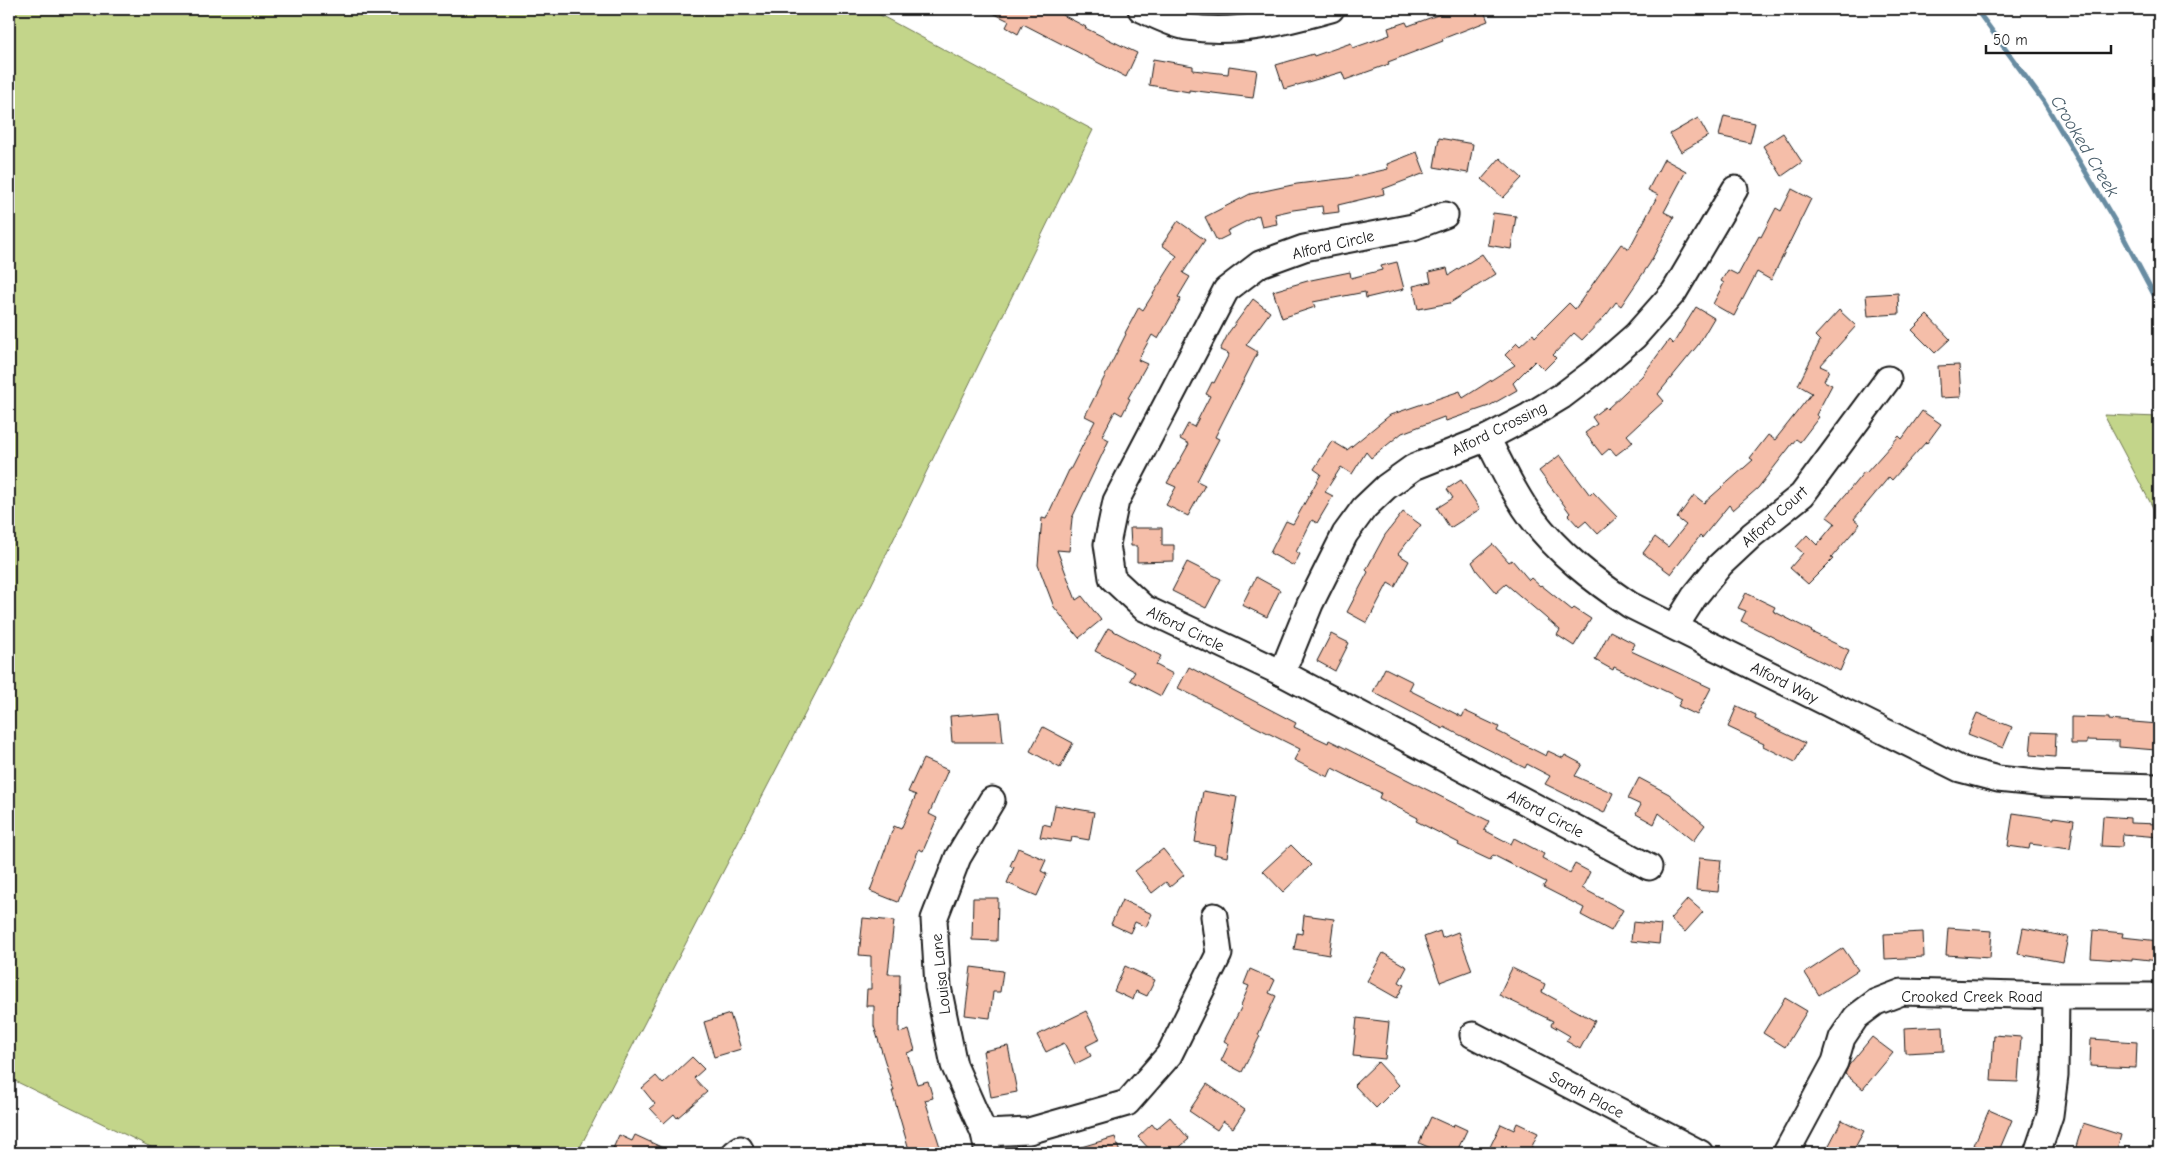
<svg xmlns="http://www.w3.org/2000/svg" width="2168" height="1162" viewBox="0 0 2168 1162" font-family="'Comic Neue',sans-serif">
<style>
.green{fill:#c3d58a;stroke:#707853}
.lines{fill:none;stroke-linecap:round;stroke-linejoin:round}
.stream{stroke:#688ca2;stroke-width:5}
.building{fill:#f5bea9;stroke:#1c1c1c}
.minor-casing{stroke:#1c1c1c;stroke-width:29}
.minor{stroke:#fff;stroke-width:25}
.labels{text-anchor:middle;stroke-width:4.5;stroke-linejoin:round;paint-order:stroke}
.street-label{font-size:16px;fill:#1c1c1c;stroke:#fff}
.water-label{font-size:18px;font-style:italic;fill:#485d6a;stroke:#fff}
</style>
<rect width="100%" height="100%" fill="#fff"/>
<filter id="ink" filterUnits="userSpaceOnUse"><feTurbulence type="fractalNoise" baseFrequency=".02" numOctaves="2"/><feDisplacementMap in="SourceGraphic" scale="10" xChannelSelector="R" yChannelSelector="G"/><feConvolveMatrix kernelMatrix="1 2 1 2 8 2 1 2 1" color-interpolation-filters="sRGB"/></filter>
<g filter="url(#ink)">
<g class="green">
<path d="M9,9H869L1093,130L862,604L577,1153H163L9,1078Z"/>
<path d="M2104,415L2159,417V519Z"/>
</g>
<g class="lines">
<path class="stream" d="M1976,9L2044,102L2116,223L2159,304"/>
</g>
<g class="building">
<path d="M985,9H1051L1086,27L1085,28L1137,53L1126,77L1023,24L1018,34L1006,27L1009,21Z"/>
<path d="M1441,9H1483L1488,21L1442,39L1443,41L1388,62L1389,64L1345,80L1342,72L1284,89L1276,65L1313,54L1314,56L1351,43L1353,48L1390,35L1388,28L1406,22L1408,26L1443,13Z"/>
<path d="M1153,59L1193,66V70L1228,74L1229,66L1257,70L1253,98L1189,90V92L1149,85Z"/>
<path d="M1724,116L1755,123L1750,143L1719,136Z"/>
<path d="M1698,118L1708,136L1681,152L1670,134Z"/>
<path d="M1783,133L1802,162L1782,176L1763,146Z"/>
<path d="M1439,138L1473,144L1468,173L1434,167Z"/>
<path d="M1417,152L1425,173L1383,189L1384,194L1338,205L1339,212L1323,214L1322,206L1293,210L1275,214L1277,224L1262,227L1259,215L1227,231L1229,235L1217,241L1205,217L1250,194L1297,184L1348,178L1388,169L1387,164Z"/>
<path d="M1500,158L1522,178L1503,198L1482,179Z"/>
<path d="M1664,159L1686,171L1664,212L1674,217L1650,263L1621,306L1616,302L1607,314L1582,340L1574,333L1553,355L1556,358L1544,370L1535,361L1513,383L1517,390L1489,406L1446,421L1444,417L1402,433L1371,458L1366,452L1352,474L1341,467L1325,492L1333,496L1317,523L1312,520L1296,552L1300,554L1294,566L1270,553L1286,521L1293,524L1321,474L1314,469L1332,441L1347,450L1390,415L1460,391L1463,398L1515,365L1505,355L1517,343L1520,346L1533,334L1535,337L1569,303L1575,309L1621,244L1629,249L1658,195L1648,190Z"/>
<path d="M1792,189L1811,199L1771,280L1757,272L1734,316L1713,304L1724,283L1721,281L1728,270L1738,275L1759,236L1761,237L1776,208L1781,211Z"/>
<path d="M1493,213L1516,216L1511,249L1488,245Z"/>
<path d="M1178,221L1205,240L1183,273L1190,277L1178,297L1181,299L1158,339L1152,335L1138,360L1147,364L1128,398L1130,399L1122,415L1115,411L1102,436L1109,440L1072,518L1069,551L1057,550L1076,600L1082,596L1101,620L1079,638L1054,607L1038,565L1042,518L1046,519L1069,470H1070L1095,421L1085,416L1126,334L1125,333L1139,307L1143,310L1177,256L1162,245Z"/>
<path d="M1482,254L1496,274L1450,303L1418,309L1413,286L1431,282L1429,272L1447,268L1449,275Z"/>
<path d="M1397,262L1404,289L1366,298L1365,292L1313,302L1315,307L1282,318L1273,291L1311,280L1350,272L1351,278L1382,270L1381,266Z"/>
<path d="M1898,293L1899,314L1868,316L1866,295Z"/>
<path d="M1253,299L1270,312L1246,345L1258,352L1215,437L1219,439L1197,481L1205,485L1188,516L1166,505L1176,487L1167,483L1189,444L1180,439L1188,424L1194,427L1210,396L1206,394L1212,382L1214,383L1229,354L1220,350L1229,332Z"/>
<path d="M1696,307L1714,318L1698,345L1658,394L1664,401L1627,435L1633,442L1616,455L1610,448L1602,455L1585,433L1597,424L1592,417L1605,407L1607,409L1642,376L1669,340L1673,344Z"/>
<path d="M1839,310L1856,326L1820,366L1829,370L1824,381L1832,385L1816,415L1819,417L1800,442L1796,439L1758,488L1733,510L1729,505L1702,538L1700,536L1671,574L1643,553L1655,537L1668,547L1686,525L1677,518L1694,495L1704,503L1753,460L1750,458L1768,435L1775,440L1812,393L1798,385L1820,341L1815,336Z"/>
<path d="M1927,315L1950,339L1935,353L1912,330Z"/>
<path d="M1959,365L1961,397L1940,398L1938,366Z"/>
<path d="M1922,411L1941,424L1927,443L1926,442L1892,480L1889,477L1854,519L1860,524L1831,558L1833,559L1808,584L1790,568L1803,553L1796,547L1807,535L1817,545L1835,523L1827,517L1864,472L1866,473L1899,436L1902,439Z"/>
<path d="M1560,455L1590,495L1593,492L1617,517L1598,534L1586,521L1579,527L1568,515L1570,513L1539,471Z"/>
<path d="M1461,480L1480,509L1450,528L1437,508L1453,498L1447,489Z"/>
<path d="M1403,512L1421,525L1398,554L1409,561L1395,587L1388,583L1367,623L1347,612L1368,572L1366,570L1385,535Z"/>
<path d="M1130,528H1162V545H1174V561L1137,562V546H1131Z"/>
<path d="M1493,544L1509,562L1512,560L1529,580L1531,578L1540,586L1541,585L1572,610L1574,608L1591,619L1574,646L1557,635L1560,630L1506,584L1496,593L1477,571L1472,562Z"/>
<path d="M1187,562L1221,579L1206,608L1172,591Z"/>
<path d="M1256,577L1280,590L1267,617L1242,605Z"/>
<path d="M1746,593L1775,607L1773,611L1812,631L1811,632L1849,650L1840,671L1741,621L1746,611L1738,608Z"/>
<path d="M1108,628L1161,656L1156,665L1173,674L1161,696L1130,680L1135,672L1095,651Z"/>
<path d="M1610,631L1635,644L1631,651L1711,688L1697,715L1678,706L1682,699L1614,667L1613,670L1595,660Z"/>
<path d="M1331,634L1349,643L1335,671L1317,661Z"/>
<path d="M1189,667L1296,723L1294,727L1328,743L1329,740L1489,821L1484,830L1511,844L1514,838L1544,854L1542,858L1570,873L1575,864L1590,872L1582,888L1623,910L1611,931L1581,915L1584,908L1543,887L1546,882L1493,855L1490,860L1458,845L1459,843L1416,821L1418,818L1379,798L1381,793L1332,768L1328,777L1294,760L1300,749L1178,688Z"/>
<path d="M1385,668L1413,682L1409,690L1462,717L1465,711L1499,727L1497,731L1546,756L1548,751L1563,758L1565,755L1582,764L1575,776L1613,793L1604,813L1545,784L1550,776L1527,764L1525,768L1444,727L1443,729L1373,692Z"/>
<path d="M1737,706L1756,715L1755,719L1805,743L1795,762L1763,746L1764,744L1728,727Z"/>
<path d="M1000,712L1003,742H952L950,716Z"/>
<path d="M1977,713L2012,727L2003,748L1968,734Z"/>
<path d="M2071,717L2109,718V720L2158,724L2156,750L2119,747V741L2087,740V744H2071Z"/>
<path d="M1043,727L1073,743L1060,768L1030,751Z"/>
<path d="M2032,732L2056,733L2055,757L2030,755Z"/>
<path d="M923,759L948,770L929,814L937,818L923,851L919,849L898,902L870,891L894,826L901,829L916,795L908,792Z"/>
<path d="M1639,778L1669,794L1705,825L1693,841L1659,813L1654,824L1636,814L1641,805L1628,799Z"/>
<path d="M1203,791L1237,797L1227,857L1214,854L1215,846L1195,842Z"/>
<path d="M1055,805L1094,812L1089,840L1072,837L1071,842L1040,837L1043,824L1051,826Z"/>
<path d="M2013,813L2054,819V817L2074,820L2070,849L2030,844L2029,849L2008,846Z"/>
<path d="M2103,816L2130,818V823L2159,824V837L2123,834L2122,847L2101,846Z"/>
<path d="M1291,845L1311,865L1283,892L1263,871Z"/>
<path d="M1018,848L1046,860L1041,871L1047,874L1037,896L1007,883L1014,867L1010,866Z"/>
<path d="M1163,849L1184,875L1170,887L1166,882L1152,893L1135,871Z"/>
<path d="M1699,858L1721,860L1718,892L1696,890Z"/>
<path d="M973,898H998L997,941L972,940Z"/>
<path d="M1688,899L1703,912L1685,932L1670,919Z"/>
<path d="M1122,900L1152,914L1146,927L1135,922L1130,933L1111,924Z"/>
<path d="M1304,915L1334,919L1329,955L1294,949L1297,933L1302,934Z"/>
<path d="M863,918L894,921L888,974H900L899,1033L909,1030L915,1050L907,1053L917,1084L928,1081L933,1098L925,1100L942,1153H910L892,1091H894L874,1026V1006H866L867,989H871V956L859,955Z"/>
<path d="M1633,922L1661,925L1659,944L1631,941Z"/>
<path d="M1948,928L1992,931L1990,958L1946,955Z"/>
<path d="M2023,928L2068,937L2063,962L2018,954Z"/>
<path d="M2093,930L2123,933L2122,937L2159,941V961L2132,958V961L2091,958Z"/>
<path d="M1440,931L1442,938L1458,932L1472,970L1440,982L1424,937Z"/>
<path d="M1923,932L1924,957L1885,959L1884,934Z"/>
<path d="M1843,948L1858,970L1819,995L1805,973Z"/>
<path d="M1383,953L1407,967L1399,982L1404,985L1397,998L1367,981Z"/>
<path d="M1125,966L1155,980L1147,996L1136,991L1133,1000L1114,991Z"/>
<path d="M971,967L1003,971L1000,992H993L990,1018L965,1015Z"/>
<path d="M1512,968L1545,984L1542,992L1595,1021L1580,1049L1566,1041L1570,1036L1551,1025L1553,1021L1499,995Z"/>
<path d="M1250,969L1275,980L1269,993L1276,996L1258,1035L1260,1036L1242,1072L1221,1061L1229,1044L1224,1041L1242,1006L1241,1005L1249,986L1244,984Z"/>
<path d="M1785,998L1807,1011L1785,1047L1763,1033Z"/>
<path d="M1086,1011L1100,1039L1086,1046L1091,1056L1075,1064L1064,1043L1046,1052L1037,1035Z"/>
<path d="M730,1014L741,1049L714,1057L704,1022Z"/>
<path d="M1357,1018L1389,1022L1385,1059L1353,1056Z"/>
<path d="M1943,1026L1944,1051L1905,1053L1904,1028Z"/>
<path d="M1994,1035L2021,1037L2018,1082L1991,1081Z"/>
<path d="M1872,1037L1893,1053L1863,1089L1845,1074L1849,1065Z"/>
<path d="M2091,1039L2137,1042L2136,1068L2090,1066Z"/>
<path d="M1008,1046L1017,1092L991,1097L983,1051Z"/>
<path d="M692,1057L704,1069L694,1078L707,1092L677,1118L674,1114L664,1123L650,1108L655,1104L642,1088L656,1076L663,1084Z"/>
<path d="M1378,1062L1399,1085L1376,1108L1354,1085Z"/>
<path d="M1207,1084L1245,1110L1233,1128L1223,1121L1217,1130L1189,1111Z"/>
<path d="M1989,1110L2012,1120L1998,1153H1992L1974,1145Z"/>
<path d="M1170,1117L1189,1139L1173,1153H1153L1138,1137L1152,1124L1156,1129Z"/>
<path d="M1431,1117L1453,1127L1454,1124L1467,1130L1456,1153H1442L1419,1143Z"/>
<path d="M1842,1120L1864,1131L1852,1153H1825Z"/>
<path d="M1517,1123L1538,1133L1529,1153H1498L1489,1149L1501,1124L1514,1130Z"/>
<path d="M2083,1123L2121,1135L2116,1153H2093L2076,1147Z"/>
<path d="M619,1135L632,1141L635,1135L674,1153H611Z"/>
<path d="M1115,1137L1120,1153H1072L1071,1150Z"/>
</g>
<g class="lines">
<defs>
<g id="minor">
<path d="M1141,9C1155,15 1172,24 1187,27C1236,35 1284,22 1331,9"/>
<path d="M1445,215L1413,227L1304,248L1260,264L1226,290L1116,501L1107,544L1112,578L1144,608L1282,673L1649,867"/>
<path d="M1487,438C1501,465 1514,494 1532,518C1559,554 1593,580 1630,605L1960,769L1998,779L2046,784L2159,787"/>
<path d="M1675,627L1694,597L1720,565L1752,535L1802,495L1888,379"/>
<path d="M1282,673L1310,604L1345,534L1364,508L1386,487L1414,467L1487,438L1529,416L1562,396L1595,371L1635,336L1674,292L1735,189"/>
<path d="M1473,1035L1700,1153"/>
<path d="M984,1133L1029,1131L1127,1103L1169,1055L1219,954L1214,916"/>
<path d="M735,1153L740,1149"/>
<path d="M988,1153L984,1133L954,1065L938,987L934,919L958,857L992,800"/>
<path d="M1786,1153L1835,1062L1842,1038L1856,1017L1876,1002L1902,992L2056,996H2159"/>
<path d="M2037,1153L2050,1115L2055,1076L2056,996"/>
</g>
</defs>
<use href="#minor" class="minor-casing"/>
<use href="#minor" class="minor"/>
</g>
</g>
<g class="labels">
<g class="street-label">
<text transform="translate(1333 244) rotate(-13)" y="6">Alford Circle</text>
<text transform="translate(1499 428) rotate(-26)" y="6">Alford Crossing</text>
<text transform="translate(1774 516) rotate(-42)" y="6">Alford Court</text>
<text transform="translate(1186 628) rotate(26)" y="6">Alford Circle</text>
<text transform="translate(1785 682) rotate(27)" y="6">Alford Way</text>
<text transform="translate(1546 813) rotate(28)" y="6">Alford Circle</text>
<text transform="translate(940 974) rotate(-96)" y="6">Louisa Lane</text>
<text x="1972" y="1002">Crooked Creek Road</text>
<text transform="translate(1587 1094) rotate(28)" y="6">Sarah Place</text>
</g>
<g class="water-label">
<text transform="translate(2085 146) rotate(59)" y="6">Crooked Creek</text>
</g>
</g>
<rect width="2168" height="1162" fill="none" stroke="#fff" stroke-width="30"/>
<rect x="15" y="15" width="2138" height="1132" fill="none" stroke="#1c1c1c" stroke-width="2" filter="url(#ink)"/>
<path d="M1986 45v8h125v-8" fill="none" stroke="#1c1c1c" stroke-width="2.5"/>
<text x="1993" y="45" font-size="15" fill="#1c1c1c" stroke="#ffffff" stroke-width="4" paint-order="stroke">50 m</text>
</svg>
